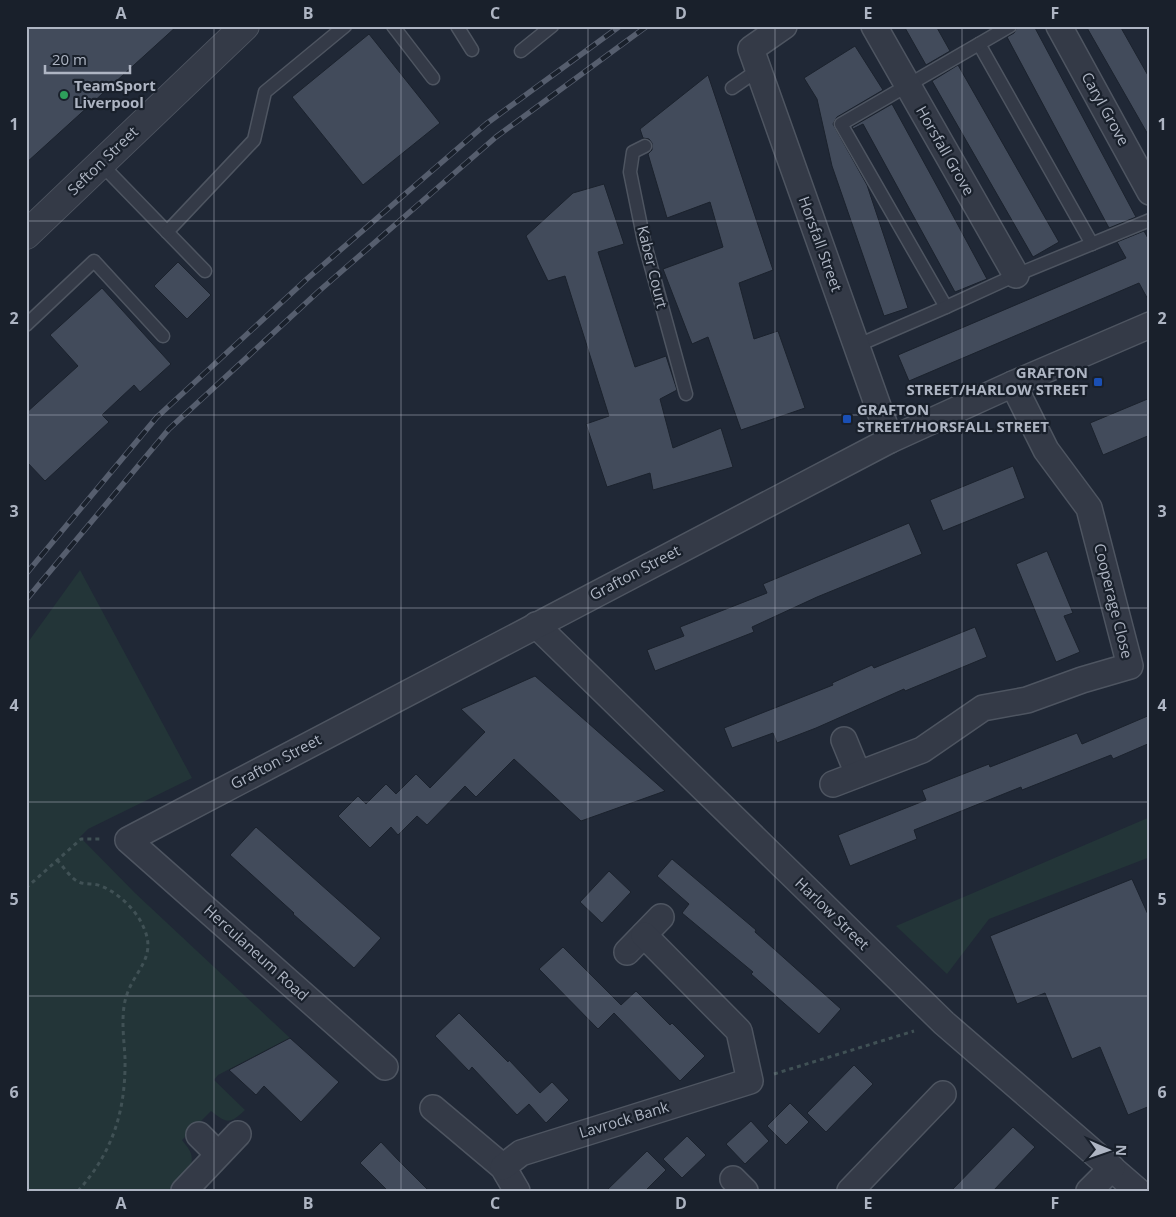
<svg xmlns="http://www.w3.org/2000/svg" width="1176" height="1217" viewBox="0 0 1176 1217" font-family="'Open Sans',sans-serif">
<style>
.green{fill:#233538}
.building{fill:#424b5b;stroke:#1b222d}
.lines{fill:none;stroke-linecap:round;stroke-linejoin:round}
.service-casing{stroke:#4e5561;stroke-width:15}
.minor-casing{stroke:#4e5561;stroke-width:28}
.tertiary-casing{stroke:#4e5561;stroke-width:30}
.path{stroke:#405155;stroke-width:3;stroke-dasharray:4 4;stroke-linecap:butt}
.service{stroke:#343a47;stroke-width:12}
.minor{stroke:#343a47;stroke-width:25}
.tertiary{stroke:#343a47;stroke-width:28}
.rail-casing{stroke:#565e6e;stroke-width:5.5}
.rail{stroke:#19202b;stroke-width:4;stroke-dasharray:11;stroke-linecap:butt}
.grid{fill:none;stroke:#aeb5c3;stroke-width:1;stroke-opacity:0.55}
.leisure-dot{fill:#2e9e5b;stroke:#19202b;stroke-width:2}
.transit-dot{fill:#1a4fb4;stroke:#19202b;stroke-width:2}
.labels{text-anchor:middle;stroke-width:4.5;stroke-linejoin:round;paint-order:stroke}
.poi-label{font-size:15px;font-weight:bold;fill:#aeb5c3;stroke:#19202b;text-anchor:start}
.street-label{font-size:15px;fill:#aeb5c3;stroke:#19202b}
.neatline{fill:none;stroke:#aeb5c3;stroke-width:2}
.grid-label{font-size:16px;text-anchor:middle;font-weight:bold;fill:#aeb5c3}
</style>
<rect width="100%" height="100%" fill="#202836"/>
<g class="green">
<path d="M80,570L192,778L88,829L80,837L135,893L290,1038L218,1075L214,1080L245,1110C230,1124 227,1124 211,1111L182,1140C189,1149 195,1155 190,1167L168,1191H26V645Z"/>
<path d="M1150,817V857L989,919L947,974L896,926Z"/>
</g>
<g class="building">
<path d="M26,26H177L26,163Z"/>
<path d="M904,26H936L950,51L926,65Z"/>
<path d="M1018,26H1034L1136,217L1109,228L1007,37L1014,33Z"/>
<path d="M1086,26H1120L1150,79V138Z"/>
<path d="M369,34L440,123L363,185L292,97Z"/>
<path d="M855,46L883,90L837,117L833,124L867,185L908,308L884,316L832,166L817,99L804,78Z"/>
<path d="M958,65L1059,242L1033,257L932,81Z"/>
<path d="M708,75L773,270L739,283L754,339L778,331L805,408L741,430L708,337L692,344L663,269L723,247L710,202L667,218L648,154L652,150V143L649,139L643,138L640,129Z"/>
<path d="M892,104L938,188L987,279L955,292L863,124L853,129L852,127Z"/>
<path d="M604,184L624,244L598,252L635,367L666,356L677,390L660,399L673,448L721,428L733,467L653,490L650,473L607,487L586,424L609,416L565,276L548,281L526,236L573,193Z"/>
<path d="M1144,231L1150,242V303L1139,283L909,381L898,355L1126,258L1117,242Z"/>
<path d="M178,262L211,295L187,319L154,286Z"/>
<path d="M102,288L171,364L140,392L134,385L102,415L109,422L45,481L26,461V413L78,366L50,335Z"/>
<path d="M1150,398V435L1103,455L1090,423Z"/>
<path d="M1013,466L1025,498L943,531L930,500Z"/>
<path d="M909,523L922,554L817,597L752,627L754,632L655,671L647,650L684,636L680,627L767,593L763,584Z"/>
<path d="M1047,551L1073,613L1064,616L1080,652L1056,662L1016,564Z"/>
<path d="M975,627L987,657L905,691L904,689L816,728L777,743L773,733L732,748L724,728L833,685L832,683L872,665L874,668Z"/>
<path d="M535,676L665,791L581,821L514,759L476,797L465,786L427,825L417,816L398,835L391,827L370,848L338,816L358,796L366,804L386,784L396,794L416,774L430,788L485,732L461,709Z"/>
<path d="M1150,715V743L1113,759L1111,755L1022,790L1021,787L914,830L917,839L850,866L838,835L926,800L922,790L989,764L990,767L1077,733L1082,744Z"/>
<path d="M256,827L381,938L354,968L293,914L294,913L230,855Z"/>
<path d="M672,859L756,930L755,932L841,1009L819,1034L751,974L753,972L682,913L689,904L657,876Z"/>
<path d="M609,871L631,892L602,923L580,902Z"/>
<path d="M1132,879L1150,919V1106L1128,1115L1100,1047L1072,1059L1045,993L1017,1004L990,936Z"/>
<path d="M563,947L621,1005L636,991L670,1025L672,1023L705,1056L680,1081L614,1013L598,1029L539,969Z"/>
<path d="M459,1013L508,1062L509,1060L540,1093L552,1082L569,1100L546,1123L529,1104L517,1115L472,1067L469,1071L435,1036Z"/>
<path d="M290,1038L339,1082L301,1122L264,1086L256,1095L229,1070Z"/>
<path d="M854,1065L873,1084L826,1132L807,1113Z"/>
<path d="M790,1103L809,1122L786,1145L767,1126Z"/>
<path d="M751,1121L769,1141L745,1164L726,1144Z"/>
<path d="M1013,1127L1035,1147L993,1191H951Z"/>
<path d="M687,1136L706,1155L682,1178L663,1159Z"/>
<path d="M381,1142L398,1160L429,1191H388L360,1163Z"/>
<path d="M647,1151L666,1170L645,1191H606Z"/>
</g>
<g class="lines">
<defs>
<g id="service">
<path d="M393,26L433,78"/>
<path d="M457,26L472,50"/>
<path d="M979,44L1092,244"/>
<path d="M521,51L552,26"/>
<path d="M732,88L758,70"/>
<path d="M645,146L633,152L630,172L644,241L686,394"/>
<path d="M101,164L205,271"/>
<path d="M167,232L254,140L265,92L345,26"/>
<path d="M946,307L841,124L1010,26"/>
<path d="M26,325L94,261L163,336"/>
<path d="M856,346L946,307L1016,275L1150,220"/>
</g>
<g id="minor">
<path d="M784,26L751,49L890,440"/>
<path d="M874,26L1016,275"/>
<path d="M1059,26L1150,192"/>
<path d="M536,625L944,1023L1138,1191"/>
<path d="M844,740L858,774"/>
<path d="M833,784L922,750L983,708L1027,700L1082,680L1130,666L1089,508L1046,450L1013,384"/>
<path d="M627,952L661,917"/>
<path d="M385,1067L128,840L890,440L1013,384L1150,325"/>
<path d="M433,1108L503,1167L517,1191"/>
<path d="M199,1135L218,1154"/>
<path d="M503,1167L521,1153L750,1081L739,1031L644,935"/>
<path d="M733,1179L745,1191"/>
<path d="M184,1191L238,1134"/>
<path d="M850,1191L943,1094"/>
<path d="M1089,1191L1112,1168"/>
</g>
<path id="tertiary" d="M26,235L245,26"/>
</defs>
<use href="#service" class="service-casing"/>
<use href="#minor" class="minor-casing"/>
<use href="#tertiary" class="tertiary-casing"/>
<g class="path">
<path d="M57,860C63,866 71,879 79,882C85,885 94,883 101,886C117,892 135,909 142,924C160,959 132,970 125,1001C121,1019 124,1040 125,1058C126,1110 113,1152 78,1191"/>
<path d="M26,888L81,839H103"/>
<path d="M774,1074L914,1031"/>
</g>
<use href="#service" class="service"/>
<use href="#minor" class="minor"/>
<use href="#tertiary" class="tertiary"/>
<defs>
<g id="rail">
<path d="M26,574L157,417L308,278L486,124L620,26"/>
<path d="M26,600L169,429L319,291L496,137L647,26"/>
</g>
</defs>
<use href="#rail" class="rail-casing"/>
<use href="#rail" class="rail"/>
</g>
<path class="grid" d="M214,26V1191M401,26V1191M588,26V1191M775,26V1191M962,26V1191M26,221H1150M26,415H1150M26,608H1150M26,802H1150M26,996H1150"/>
<circle class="leisure-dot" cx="64" cy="95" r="5"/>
<g class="transit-dot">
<rect x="1093" y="377" width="10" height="10" rx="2.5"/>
<rect x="842" y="414" width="10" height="10" rx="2.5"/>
</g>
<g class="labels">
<g class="poi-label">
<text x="74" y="91">TeamSport<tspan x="74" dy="17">Liverpool</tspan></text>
<text x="1088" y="378" text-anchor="end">GRAFTON<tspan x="1088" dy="17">STREET/HARLOW STREET</tspan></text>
<text x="857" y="415">GRAFTON<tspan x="857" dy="17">STREET/HORSFALL STREET</tspan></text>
</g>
<g class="street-label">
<text transform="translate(1105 109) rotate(61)" y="5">Caryl Grove</text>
<text transform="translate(945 151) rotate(60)" y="5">Horsfall Grove</text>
<text transform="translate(103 161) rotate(-44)" y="5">Sefton Street</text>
<text transform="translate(820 244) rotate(70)" y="5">Horsfall Street</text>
<text transform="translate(652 267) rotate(76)" y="5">Kaber Court</text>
<text transform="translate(635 573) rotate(-28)" y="5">Grafton Street</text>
<text transform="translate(1113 601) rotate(76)" y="5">Cooperage Close</text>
<text transform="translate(276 762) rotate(-28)" y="5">Grafton Street</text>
<text transform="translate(832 914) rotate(44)" y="5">Harlow Street</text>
<text transform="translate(256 953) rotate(42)" y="5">Herculaneum Road</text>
<text transform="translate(624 1120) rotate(-17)" y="5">Lavrock Bank</text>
</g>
</g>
<rect width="1176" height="1217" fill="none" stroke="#19202b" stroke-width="55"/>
<g transform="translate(1108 1150) rotate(92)" stroke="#19202b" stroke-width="4" paint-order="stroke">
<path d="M0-4L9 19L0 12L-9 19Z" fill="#aeb5c3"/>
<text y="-8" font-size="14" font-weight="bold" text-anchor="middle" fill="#aeb5c3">N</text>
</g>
<path d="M45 65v8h85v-8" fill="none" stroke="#aeb5c3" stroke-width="2.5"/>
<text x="52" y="65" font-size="15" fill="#aeb5c3" stroke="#19202b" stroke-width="4" paint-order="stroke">20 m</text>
<rect x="28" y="28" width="1120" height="1162" class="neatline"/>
<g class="grid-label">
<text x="121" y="19">A</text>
<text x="308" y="19">B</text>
<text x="495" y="19">C</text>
<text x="681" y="19">D</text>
<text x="868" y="19">E</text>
<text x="1055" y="19">F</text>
<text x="14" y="130">1</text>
<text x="1162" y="130">1</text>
<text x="14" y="324">2</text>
<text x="1162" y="324">2</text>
<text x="14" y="517">3</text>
<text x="1162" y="517">3</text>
<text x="14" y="711">4</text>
<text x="1162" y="711">4</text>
<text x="14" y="905">5</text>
<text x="1162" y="905">5</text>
<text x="14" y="1098">6</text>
<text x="1162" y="1098">6</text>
<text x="121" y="1209">A</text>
<text x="308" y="1209">B</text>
<text x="495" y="1209">C</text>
<text x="681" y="1209">D</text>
<text x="868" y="1209">E</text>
<text x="1055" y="1209">F</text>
</g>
</svg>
